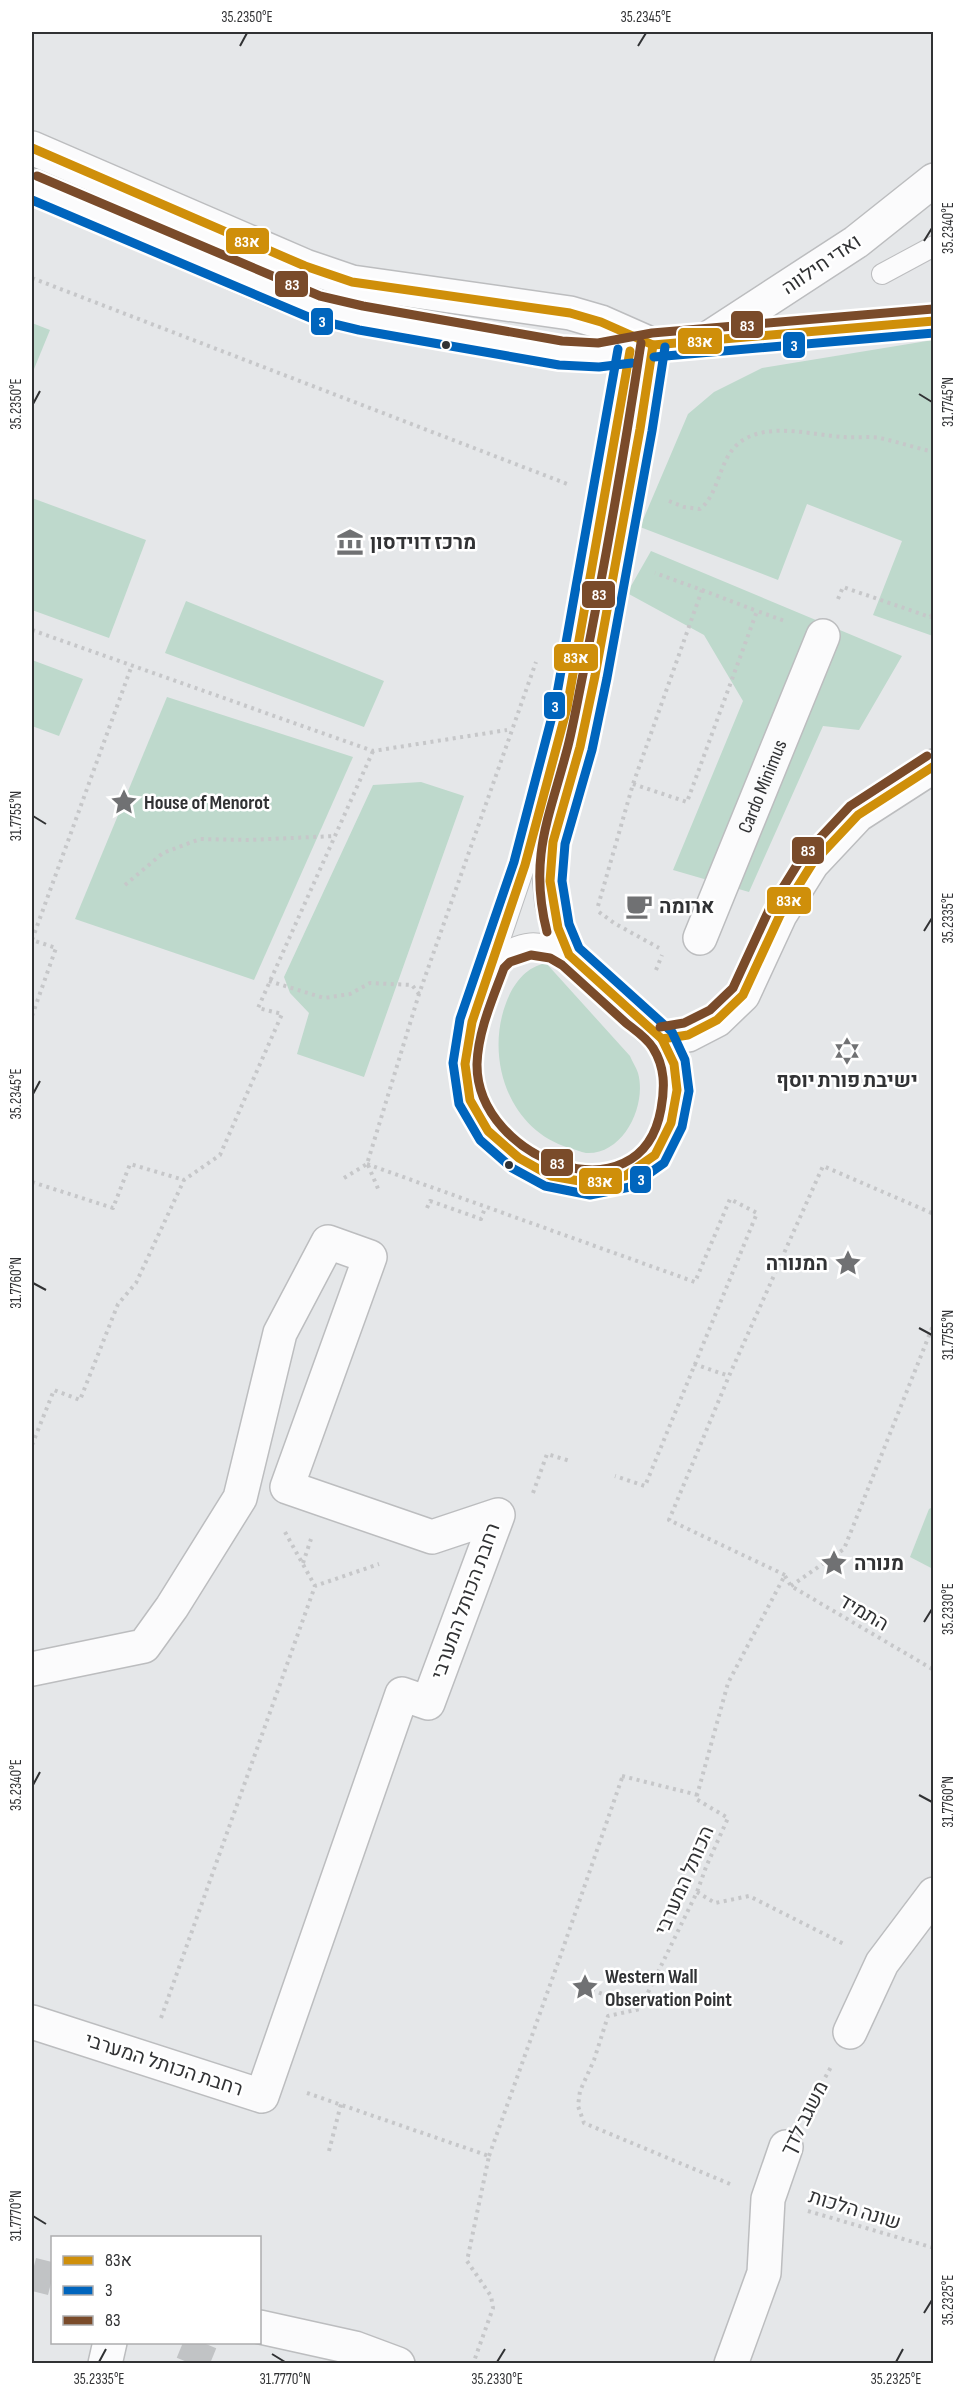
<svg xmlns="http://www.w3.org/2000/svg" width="965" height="2395" viewBox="0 0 965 2395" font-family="'Sofia Sans Condensed',Heebo,sans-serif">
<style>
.green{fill:#bed9cc}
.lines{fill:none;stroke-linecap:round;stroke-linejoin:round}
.street-tunnel{stroke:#c1c3c5;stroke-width:33;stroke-dasharray:33 16;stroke-linecap:butt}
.lane-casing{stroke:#bcbdbf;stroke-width:22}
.street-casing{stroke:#bcbdbf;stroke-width:36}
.secondary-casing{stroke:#bcbdbf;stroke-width:36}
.path{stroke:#c6c7c9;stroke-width:4;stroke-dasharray:3 4.5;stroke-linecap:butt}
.lane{stroke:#fbfbfc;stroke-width:20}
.street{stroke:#fbfbfc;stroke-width:33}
.secondary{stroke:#fbfbfc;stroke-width:33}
.bus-1-casing{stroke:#fff;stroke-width:14}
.bus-2-casing{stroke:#fff;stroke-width:14}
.bus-3-casing{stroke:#fff;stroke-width:14}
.bus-1{stroke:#cf8f0a;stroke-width:9}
.bus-2{stroke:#0065bd;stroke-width:9}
.bus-3{stroke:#7a4b2a;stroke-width:9}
.ticks{fill:none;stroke:#313234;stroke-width:2}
.bus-dot{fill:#313234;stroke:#fff;stroke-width:2}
.labels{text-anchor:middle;stroke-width:5;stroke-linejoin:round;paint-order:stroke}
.street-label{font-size:20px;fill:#313234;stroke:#fff}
.poi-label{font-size:20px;font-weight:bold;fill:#313234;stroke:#fff;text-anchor:start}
.line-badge{stroke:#fff;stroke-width:2}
.badge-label{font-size:16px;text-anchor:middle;font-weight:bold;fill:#fff}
.neatline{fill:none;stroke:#313234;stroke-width:2}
.ticks-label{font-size:15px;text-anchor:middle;fill:#313234}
</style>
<rect width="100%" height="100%" fill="#e5e7e9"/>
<g class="green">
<path d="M32,323L50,330L32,374Z"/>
<path d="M933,340V636L873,615L902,541L807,504L778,580L640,527L688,414L714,392L762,368Z"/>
<path d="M32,498L146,540L109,638L32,610Z"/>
<path d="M651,551L902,656L859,730L823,726L749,892L673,870L743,701L704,635L627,593Z"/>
<path d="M186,601L384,681L364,727L165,653Z"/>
<path d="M32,660L83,679L59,736L32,726Z"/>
<path d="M167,697L353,757L254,980L75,919Z"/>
<path d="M421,782L464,796L364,1077L297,1054L309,1013L290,993L284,977L373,785Z"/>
<path d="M546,963L630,1056C632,1061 636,1067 638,1073C647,1105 624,1155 586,1153C581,1152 574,1149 569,1148C513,1131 489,1069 502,1016C508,992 521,968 546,963Z"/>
<path d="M933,1507V1569L910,1557L929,1509Z"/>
</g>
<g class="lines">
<g class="street-tunnel">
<path d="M32,2274L52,2279"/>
<path d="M192,2364L201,2342"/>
</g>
<defs>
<g id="lane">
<path d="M882,274L934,246"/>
<path d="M630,351L567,708L525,865L472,1022L465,1064L470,1100L488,1131L519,1158L551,1176L591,1183L625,1176L655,1155L671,1123L677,1090L674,1064L662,1039"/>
<path d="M494,961C520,939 540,938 569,955"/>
</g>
<g id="street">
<path d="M653,345L640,429L595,676L580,747L553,842L550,881L552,902L558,928L569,955L662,1039L688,1035L717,1020L743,995L780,915L812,864L858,815L934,766"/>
<path id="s1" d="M700,938L823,636"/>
<path d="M32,1669L144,1646L172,1607L240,1498L280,1333L328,1242L370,1257L287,1487L432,1537L498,1515L428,1703L402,1694L262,2096L32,2022"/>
<path d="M850,2032L882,1963L934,1894"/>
<path d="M260,2327L355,2348L398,2364"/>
<path d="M105,2364L110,2342"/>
<path d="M731,2364L764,2273L768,2199L786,2147"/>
</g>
<g id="secondary">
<path d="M32,148L305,266L352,282L570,313L601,322L653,345"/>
<path d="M32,187L275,291L316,307L361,318L561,353L599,355L653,345L934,321"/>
<path d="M707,339L856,242L934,180"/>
</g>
</defs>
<use href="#lane" class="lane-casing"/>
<use href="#street" class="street-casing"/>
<use href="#secondary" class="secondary-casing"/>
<g class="path">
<path d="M32,278L570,485"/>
<path d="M669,501L684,507L700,509C720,493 718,460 739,443C766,421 812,435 843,437C855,438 868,436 880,438C898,442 916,448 934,452"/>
<path d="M702,590L757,611"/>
<path d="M838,599L843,587L930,617L934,613"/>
<path d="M32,630L373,751L507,730"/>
<path d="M633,784L687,802L757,611L785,621"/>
<path d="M125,885L163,853L200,839L249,840L334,836"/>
<path d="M598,906L633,784L702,590L655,573"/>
<path d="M599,912L614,923L659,948"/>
<path d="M656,970L662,955"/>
<path d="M269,981L324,998L350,994L370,983L412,985L419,994"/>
<path d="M32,1016L56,948L32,940L132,665"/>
<path d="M367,1164L695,1282L730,1199L757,1213L645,1486L615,1476"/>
<path d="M368,1165L379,1191"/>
<path d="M344,1178L367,1164L419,994L536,662"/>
<path d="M32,1182L113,1208L130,1164L184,1180"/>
<path d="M427,1208L430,1201L481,1219L485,1208"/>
<path d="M694,1364L729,1376"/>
<path d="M32,1445L54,1390L80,1400L118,1304L136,1283L184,1180L220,1155L282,1014L258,1008L373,751"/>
<path d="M533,1493L547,1454L570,1461"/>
<path d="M285,1532L315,1586"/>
<path d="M303,1563L311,1539"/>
<path d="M785,1575L669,1520L729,1376L823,1166L934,1214"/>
<path d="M785,1576L791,1586L934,1670"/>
<path d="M791,1586L844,1549L934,1323"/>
<path d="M622,1776L698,1795"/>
<path d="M697,1892L715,1903L749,1896L844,1944"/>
<path d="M585,1987L640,2009"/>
<path d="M161,2018L315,1586L379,1564"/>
<path d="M307,2093L489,2156L467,2261L491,2296L493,2308L473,2364"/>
<path d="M807,2110L831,2067"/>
<path d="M329,2151L341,2104"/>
<path d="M489,2156L560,1957L623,1775"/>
<path d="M730,2184L584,2123L578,2106L580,2091L594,2060L608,2016L640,2009L697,1892L706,1867L728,1818L696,1799L728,1683L785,1575"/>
<path d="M808,2211L934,2248"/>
</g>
<use href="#lane" class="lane"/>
<use href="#street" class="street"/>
<use href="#secondary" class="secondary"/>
<defs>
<g id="bus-1">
<path d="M32,148L305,266L352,282L570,313L601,322L653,345L934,321"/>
<path d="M630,351L567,708L525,865L472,1022L465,1064L470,1100L488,1131L519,1158L551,1176L591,1183L625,1176L655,1155L671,1123L677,1090L674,1064L662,1039L569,955L558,928L550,881L553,842L580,747L595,676L640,429L653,345"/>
<path d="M662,1039L688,1035L717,1020L743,995L780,915L812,864L858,815L934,766"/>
</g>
<g id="bus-2">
<path d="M32,200L313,319L359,330L559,365L599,367L632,363"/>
<path d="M618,349L555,705L514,862L460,1019L453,1063L459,1104L480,1140L512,1168L545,1186L590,1195L630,1187L664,1163L682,1127L689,1091L685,1060L672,1032L579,948L569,924L562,881L565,844L592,750L607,678L652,431L665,347"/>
<path d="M654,357L934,333"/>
</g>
<g id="bus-3">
<path d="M37,176L320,296L363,306L562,341L598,343L652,333L933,309"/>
<path d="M547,932C528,857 550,816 568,746C574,722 578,698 583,674C605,565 624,454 641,343"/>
<path d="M531,955L550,958L562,965C583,984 605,1004 626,1023C635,1030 647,1038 653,1048C665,1067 665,1087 661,1109C641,1222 476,1160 477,1064C478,1031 493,998 504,968L510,962Z"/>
<path d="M660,1027L684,1023L710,1010L733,988L769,910L802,857L850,806L927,756"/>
</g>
</defs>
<use href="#bus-1" class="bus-1-casing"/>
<use href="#bus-2" class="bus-2-casing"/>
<use href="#bus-3" class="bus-3-casing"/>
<use href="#bus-1" class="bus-1"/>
<use href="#bus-2" class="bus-2"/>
<use href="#bus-3" class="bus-3"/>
</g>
<path class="ticks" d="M240,46L247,33M638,46L646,33M924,241L932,228M919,394L932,402M33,404L40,391M33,816L46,824M924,931L932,918M33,1094L40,1081M33,1283L46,1290M919,1328L932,1335M924,1622L932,1609M33,1785L40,1772M919,1795L932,1802M33,2216L46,2224M924,2313L932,2300M272,2354L285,2362M99,2362L106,2349M497,2362L505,2349M896,2362L903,2349"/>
<defs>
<symbol id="museum-bare" viewBox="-9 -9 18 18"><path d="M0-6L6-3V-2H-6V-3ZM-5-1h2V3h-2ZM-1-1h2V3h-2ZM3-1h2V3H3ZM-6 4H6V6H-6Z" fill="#707173" stroke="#fff" stroke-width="2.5" paint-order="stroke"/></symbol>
<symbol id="sight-bare" viewBox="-9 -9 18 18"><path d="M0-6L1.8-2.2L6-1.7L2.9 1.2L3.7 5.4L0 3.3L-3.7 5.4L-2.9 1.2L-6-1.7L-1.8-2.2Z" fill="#707173" stroke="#fff" stroke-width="2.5" paint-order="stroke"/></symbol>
<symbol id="cafe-bare" viewBox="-9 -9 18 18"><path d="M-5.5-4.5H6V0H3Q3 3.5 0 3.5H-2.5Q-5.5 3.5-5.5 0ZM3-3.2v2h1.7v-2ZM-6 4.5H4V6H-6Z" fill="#707173" stroke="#fff" stroke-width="2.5" paint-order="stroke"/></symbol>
<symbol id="synagogue-bare" viewBox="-9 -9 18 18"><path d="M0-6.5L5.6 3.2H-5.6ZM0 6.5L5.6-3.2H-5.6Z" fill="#707173" stroke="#fff" stroke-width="2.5" paint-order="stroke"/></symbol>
</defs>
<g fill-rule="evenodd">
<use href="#museum-bare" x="331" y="523" width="38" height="38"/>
<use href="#sight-bare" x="105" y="783" width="38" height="38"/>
<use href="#cafe-bare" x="620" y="887" width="38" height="38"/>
<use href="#synagogue-bare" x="828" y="1032" width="38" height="38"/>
<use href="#sight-bare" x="829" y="1244" width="38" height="38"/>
<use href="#sight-bare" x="815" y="1544" width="38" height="38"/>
<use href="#sight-bare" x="566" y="1968" width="38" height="38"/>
</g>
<g class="bus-dot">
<circle cx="446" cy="345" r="5"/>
<circle cx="509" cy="1165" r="5"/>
</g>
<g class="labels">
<g class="street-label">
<text transform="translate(821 264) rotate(-34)" y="7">ואדי חילווה</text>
<text dy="7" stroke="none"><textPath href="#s1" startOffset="164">Cardo Minimus</textPath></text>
<text transform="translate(465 1601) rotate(-70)" y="7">רחבת הכותל המערבי</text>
<text transform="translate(864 1612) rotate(30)" y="7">התמיד</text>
<text transform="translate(684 1880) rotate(-66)" y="7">הכותל המערבי</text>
<text transform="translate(164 2064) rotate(18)" y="7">רחבת הכותל המערבי</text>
<text transform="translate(804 2118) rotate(-63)" y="7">משגב לדך</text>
<text transform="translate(855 2209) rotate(17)" y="7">שונה הלכות</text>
</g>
<g class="poi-label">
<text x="370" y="549">מרכז דוידסון</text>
<text x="144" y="809">House of Menorot</text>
<text x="659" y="913">ארומה</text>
<text x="847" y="1087" text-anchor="middle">ישיבת פורת יוסף</text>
<text x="828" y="1270" text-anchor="end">המנורה</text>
<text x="854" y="1570">מנורה</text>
<text x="605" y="1983">Western Wall<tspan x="605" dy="23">Observation Point</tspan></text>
</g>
</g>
<g class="line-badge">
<rect x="225" y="227" width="45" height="28" rx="6" fill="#cf8f0a"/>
<rect x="274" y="270" width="35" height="28" rx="6" fill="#7a4b2a"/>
<rect x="310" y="307" width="24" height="29" rx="6" fill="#0065bd"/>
<rect x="730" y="310" width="34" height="29" rx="6" fill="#7a4b2a"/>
<rect x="677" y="327" width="46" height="28" rx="6" fill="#cf8f0a"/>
<rect x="782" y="331" width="24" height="28" rx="6" fill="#0065bd"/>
<rect x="581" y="580" width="35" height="29" rx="6" fill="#7a4b2a"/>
<rect x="553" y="643" width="46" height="29" rx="6" fill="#cf8f0a"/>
<rect x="543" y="691" width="23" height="29" rx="6" fill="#0065bd"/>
<rect x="791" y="836" width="34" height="29" rx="6" fill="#7a4b2a"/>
<rect x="766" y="886" width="46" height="29" rx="6" fill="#cf8f0a"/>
<rect x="540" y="1148" width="34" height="29" rx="6" fill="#7a4b2a"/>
<rect x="629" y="1165" width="23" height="29" rx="6" fill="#0065bd"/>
<rect x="578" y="1167" width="45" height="28" rx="6" fill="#cf8f0a"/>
</g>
<g class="badge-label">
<text x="247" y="247">83א</text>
<text x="292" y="290">83</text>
<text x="322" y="327">3</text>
<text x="747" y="331">83</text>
<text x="700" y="347">83א</text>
<text x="794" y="351">3</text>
<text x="599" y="600">83</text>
<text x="576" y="663">83א</text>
<text x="555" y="712">3</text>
<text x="808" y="856">83</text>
<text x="789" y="906">83א</text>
<text x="557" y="1169">83</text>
<text x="641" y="1185">3</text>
<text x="600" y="1187">83א</text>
</g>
<rect width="965" height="2395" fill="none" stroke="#ffffff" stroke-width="66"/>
<rect x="51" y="2236" width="210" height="108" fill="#ffffff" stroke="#adadae" stroke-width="1.5"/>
<rect x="63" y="2256" width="30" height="9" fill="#cf8f0a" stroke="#adadae" stroke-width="1.5"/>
<text x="105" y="2266" font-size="18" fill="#313234">83א</text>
<rect x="63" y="2286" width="30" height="9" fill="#0065bd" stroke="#adadae" stroke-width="1.5"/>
<text x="105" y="2296" font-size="18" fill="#313234">3</text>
<rect x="63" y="2316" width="30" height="9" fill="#7a4b2a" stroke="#adadae" stroke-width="1.5"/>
<text x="105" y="2326" font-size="18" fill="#313234">83</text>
<rect x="33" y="33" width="899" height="2329" class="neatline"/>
<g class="ticks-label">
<text x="247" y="22">35.2350°E</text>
<text x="646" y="22">35.2345°E</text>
<text transform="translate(948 228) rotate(-90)" y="5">35.2340°E</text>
<text transform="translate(948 402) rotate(-90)" y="5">31.7745°N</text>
<text transform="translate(16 404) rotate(-90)" y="5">35.2350°E</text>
<text transform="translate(16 816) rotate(-90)" y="5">31.7755°N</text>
<text transform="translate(948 918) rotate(-90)" y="5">35.2335°E</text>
<text transform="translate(16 1094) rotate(-90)" y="5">35.2345°E</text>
<text transform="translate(16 1283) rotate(-90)" y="5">31.7760°N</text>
<text transform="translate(948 1335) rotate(-90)" y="5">31.7755°N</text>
<text transform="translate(948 1609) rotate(-90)" y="5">35.2330°E</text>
<text transform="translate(16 1785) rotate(-90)" y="5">35.2340°E</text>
<text transform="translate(948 1802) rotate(-90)" y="5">31.7760°N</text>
<text transform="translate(16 2216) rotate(-90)" y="5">31.7770°N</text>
<text transform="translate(948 2300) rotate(-90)" y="5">35.2325°E</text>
<text x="99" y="2384">35.2335°E</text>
<text x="285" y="2384">31.7770°N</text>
<text x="497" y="2384">35.2330°E</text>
<text x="896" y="2384">35.2325°E</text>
</g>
</svg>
